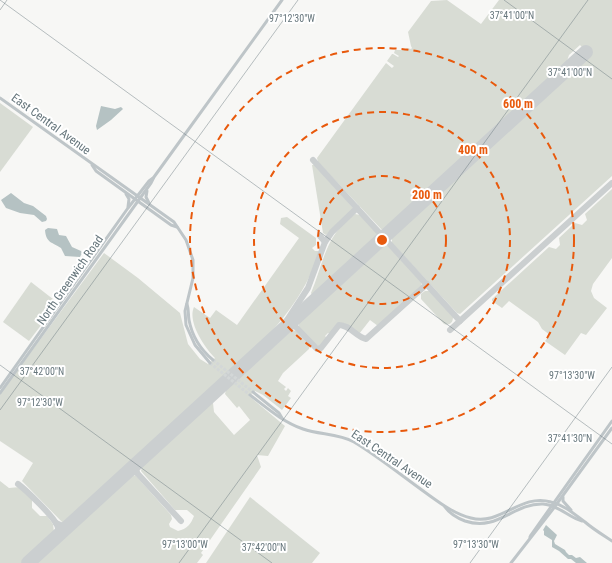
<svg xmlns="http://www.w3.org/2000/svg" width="612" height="563" viewBox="0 0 612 563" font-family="'Roboto Condensed',sans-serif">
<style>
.green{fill:#d8dcd4}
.water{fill:#b5c2c3}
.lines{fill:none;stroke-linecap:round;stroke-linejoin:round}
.taxiway{stroke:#cbcfd0;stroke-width:6}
.runway{stroke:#cbcfd0;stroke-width:14}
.secondary-tunnel{stroke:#d3d7d7;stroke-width:3;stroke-dasharray:3 1.5;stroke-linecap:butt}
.secondary{stroke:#bec5c8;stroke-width:3}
.ticks{fill:none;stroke:#66767c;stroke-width:1;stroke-opacity:0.45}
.ring{fill:none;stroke:#e8590c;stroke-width:2;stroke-dasharray:7 5}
.labels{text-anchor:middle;stroke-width:4;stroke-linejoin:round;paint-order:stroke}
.street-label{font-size:12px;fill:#66767c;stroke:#fff}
.ticks-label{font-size:10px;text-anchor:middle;fill:#66767c;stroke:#fff;stroke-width:4;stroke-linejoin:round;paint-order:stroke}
.centre{fill:#e8590c;stroke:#fff;stroke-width:2}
.ring-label{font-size:12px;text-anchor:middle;font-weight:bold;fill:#e8590c;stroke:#fff;stroke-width:4;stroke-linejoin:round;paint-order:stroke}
</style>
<rect width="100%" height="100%" fill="#f7f7f5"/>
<g class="green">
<path d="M447,0L481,24L499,0H612V176L460,314L457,313L392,243V238L590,56L580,45L569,55L566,64L386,229L382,230L318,162L317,158L386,63L392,68L394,66L387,61L392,54H393L398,57L399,56L394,53L395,50H404L407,48L411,49L412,48L411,46L408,32L431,1Z"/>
<path d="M0,103L33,127L0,172Z"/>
<path d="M312,165H315L353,208L351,213L326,235L323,233Z"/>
<path d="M612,189V258L593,284L591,291L594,298L607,308L586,335L581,333L565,355L545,341L550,335L542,329L538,322L509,301L502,308L492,301V299L549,247L556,249L560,245L559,238L575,223L582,225L587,220L585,214Z"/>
<path d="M355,214L360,215L376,232L377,235L376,238L314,295H312L311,293C324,262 325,235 355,214Z"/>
<path d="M287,217L316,238V245L312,248L315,251H319C309,287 286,317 261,343L63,523L22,481L33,463L0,441V394L104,253L138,278L180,313L188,344L200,359L208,364L215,358C205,348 187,322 194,307L210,318L216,310L237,325L299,238L280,224L281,218Z"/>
<path d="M385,245L389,246L422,282L421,287L378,326L370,320L359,334L344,323H339L330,334L328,333L325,336L327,338L321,346H318C311,340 297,333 299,323Z"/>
<path d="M31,282L58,303L29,341L3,322Z"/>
<path d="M425,291H430L453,317C453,322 450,326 444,324L421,299V294Z"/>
<path d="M292,330L296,331L310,346L309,349L283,373L278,381L286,387L284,389L286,391L288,388L291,391L288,396L291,398L282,410L263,395L255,391L249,396L285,426L268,456L257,455L261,467L201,553L203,555L197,563H35L133,475L136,476L171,515L172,519L169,524L170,527L178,531C187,529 191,524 194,516L187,510H175L141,471L143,464L210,403H213L214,412L234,435L250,420L239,406L237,408L225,394L226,390Z"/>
<path d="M0,481L9,488L20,487L32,500V508L40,516H47L53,524L54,532L21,563H0Z"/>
<path d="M250,497L320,553L312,563H206Z"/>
</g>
<g class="water">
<path d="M101,106L115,109L121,107L123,109L111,120L97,130L96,126Z"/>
<path d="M11,193L24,203L33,206L46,216L47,219L46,221L42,222L34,215L20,213L6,208L1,200Z"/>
<path d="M48,228L57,229L59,235L66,236L72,247L81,251L82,253L80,257L65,256L61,248C52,242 46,243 45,230Z"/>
<path d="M546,525L557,535L554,541L555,544L565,550L566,552L569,555H572L576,558L580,557L587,563H576L571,559H568L559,551L552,547V540L544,535V531L543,530Z"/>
</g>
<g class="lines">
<g class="taxiway">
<path d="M313,160L460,321"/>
<path d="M320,236L325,242"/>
<path d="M291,322L317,349L321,348L339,325C350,325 356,337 366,339L427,284"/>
<path d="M450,330L612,183"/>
<path d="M278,334L308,288L325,242L332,232L357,208"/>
<path d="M137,473L136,468L141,460"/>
<path d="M126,474L133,471L137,473L181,521"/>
<path d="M18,484C26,490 53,516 57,525C59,529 59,532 57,537"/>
<path d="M56,523L63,526L70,524"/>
</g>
<path class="runway" d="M28,563L586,52"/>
<g class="secondary-tunnel">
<path d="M213,360L253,392"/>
<path d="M210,363L250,395"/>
</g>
<g class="secondary">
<path d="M0,98L174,222L186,240L193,260V278L185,311L186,325L195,345L210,363"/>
<path d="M92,165L96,171L171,225L177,227"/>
<path d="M147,191L146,197L149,203"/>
<path d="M126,194L129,199L128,207"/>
<path d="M187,304C189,310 188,315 189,320C192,336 201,350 213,360"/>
<path d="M0,388L128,208L149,181L153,178"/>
<path d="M253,392L279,413L282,418"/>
<path d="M0,393L151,183L154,177L282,0"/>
<path d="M250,395C267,408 283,422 303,429C320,435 338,433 354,442C379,457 402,476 426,493C440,503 454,514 471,518C501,526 520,493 551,502C564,505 574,514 585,522C593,529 603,535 612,541"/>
<path d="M563,497V501L571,510"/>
<path d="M445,507C450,514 457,518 465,521C498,532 513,503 543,504C559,505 569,518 582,521"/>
<path d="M530,537L531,535L612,421"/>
<path d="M511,563L553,509L612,428"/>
</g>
</g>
<path class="ticks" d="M0,0L612,444M504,0L612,79M0,10L7,0M0,365L272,563M0,410L298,0M179,563L588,0M470,563L612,367"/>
<g class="ring">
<circle cx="382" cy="240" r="64"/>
<circle cx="382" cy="240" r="128"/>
<circle cx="382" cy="240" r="192"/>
</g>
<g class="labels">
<g class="street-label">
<text transform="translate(51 124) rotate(36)" y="4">East Central Avenue</text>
<text transform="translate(70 280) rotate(-55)" y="4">North Greenwich Road</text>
<text transform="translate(392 459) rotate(34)" y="4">East Central Avenue</text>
</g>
</g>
<g class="ticks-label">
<text x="512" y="19">37°41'00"N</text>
<text x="292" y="22">97°12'30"W</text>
<text x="570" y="76">37°41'00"N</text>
<text x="42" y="375">37°42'00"N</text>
<text x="572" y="379">97°13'30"W</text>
<text x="40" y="406">97°12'30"W</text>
<text x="570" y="442">37°41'30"N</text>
<text x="185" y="548">97°13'00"W</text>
<text x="476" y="548">97°13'30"W</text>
<text x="264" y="551">37°42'00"N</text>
</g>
<circle cx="382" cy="240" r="6" class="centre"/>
<g class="ring-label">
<text x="518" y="108">600 m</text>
<text x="473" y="154">400 m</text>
<text x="427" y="199">200 m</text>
</g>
</svg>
